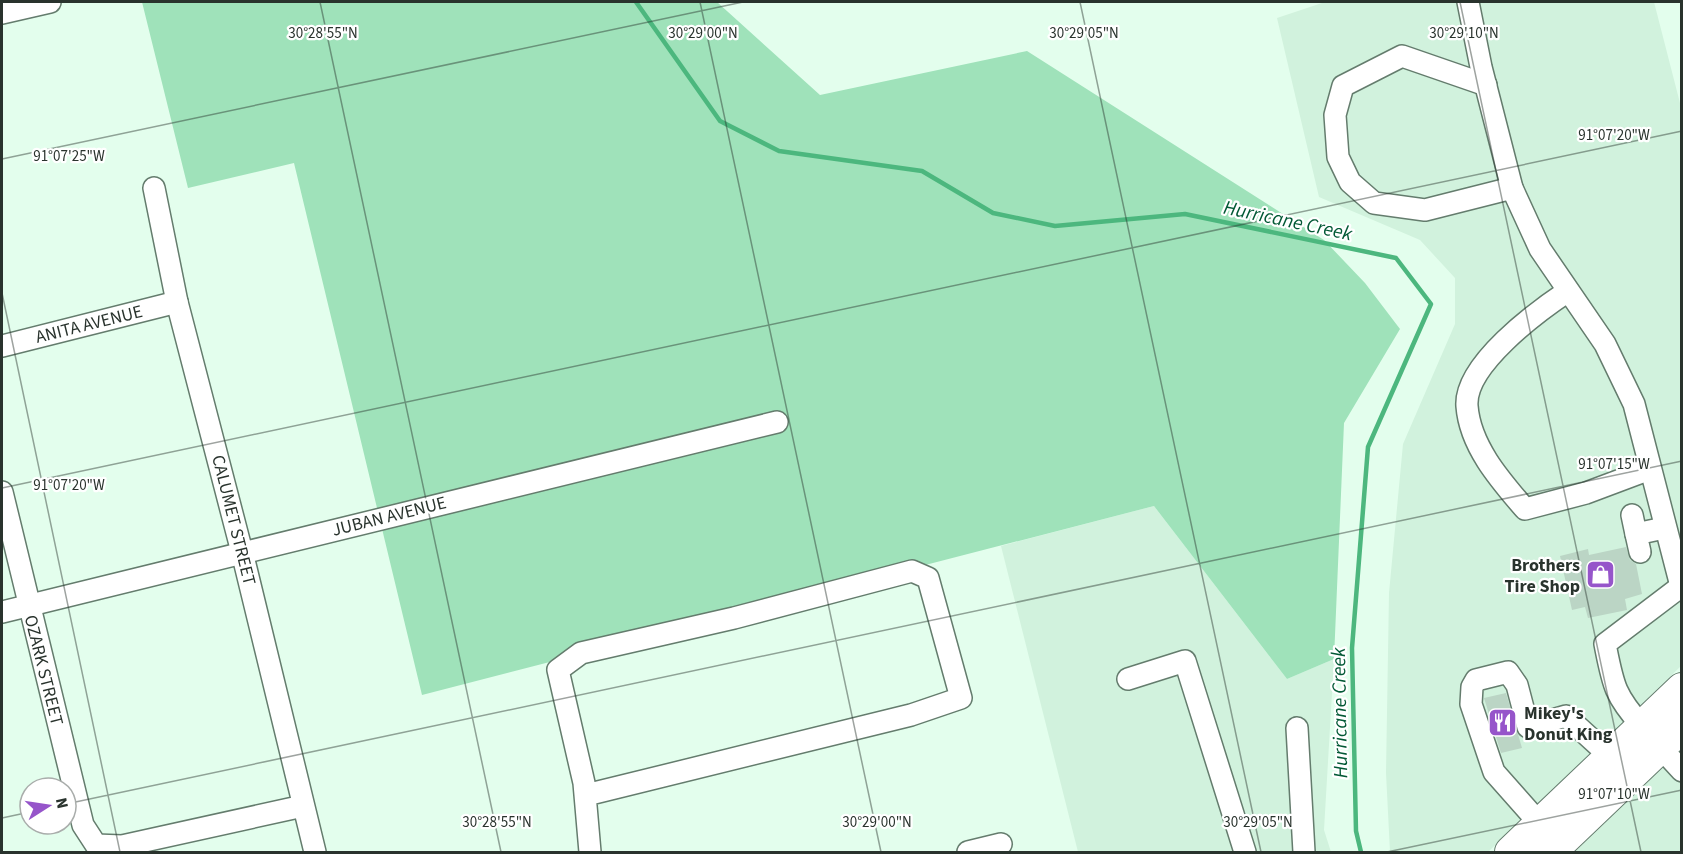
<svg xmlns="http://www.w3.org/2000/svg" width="1683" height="854" viewBox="0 0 1683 854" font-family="'Source Sans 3',sans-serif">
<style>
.built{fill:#d1f2dd}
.green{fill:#9fe2ba}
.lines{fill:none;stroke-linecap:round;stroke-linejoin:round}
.stream{stroke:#4cb77e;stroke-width:4.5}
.building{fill:#bbd5c5}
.minor-casing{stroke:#647c6d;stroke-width:24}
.highway-casing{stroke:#647c6d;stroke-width:34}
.minor{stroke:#fff;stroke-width:21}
.highway{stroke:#fff;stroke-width:32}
.ticks{fill:none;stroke:#29332d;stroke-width:1.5;stroke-opacity:0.45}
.labels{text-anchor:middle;stroke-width:4.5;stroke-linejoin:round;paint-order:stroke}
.street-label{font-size:18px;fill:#29332d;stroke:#fff}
.poi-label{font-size:18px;font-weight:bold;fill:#29332d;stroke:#fff;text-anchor:end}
.water-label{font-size:20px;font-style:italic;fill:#025935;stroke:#fff}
.ticks-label{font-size:15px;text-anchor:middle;fill:#29332d;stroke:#fff;stroke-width:4.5;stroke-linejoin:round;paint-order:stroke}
</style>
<rect width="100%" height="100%" fill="#e3feed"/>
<g class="built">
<path d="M1325,2H1654L1681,107V666L1488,852H1390L1386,773L1389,593L1403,444L1455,324V278L1420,240L1319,197L1277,18Z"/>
<path d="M1154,506L1287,679L1334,659L1324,830L1331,852H1078L1001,546Z"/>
<path d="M1681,750V852H1575Z"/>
</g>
<path class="green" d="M142,2H717L820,95L1027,51L1324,240L1365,283L1400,329L1344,423L1334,659L1287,679L1154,506L422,695L294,163L188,188Z"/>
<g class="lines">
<path class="stream" d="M636,2L720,121L779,151L922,171L993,213L1055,226L1185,214L1396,258L1431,304L1368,447L1352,648L1356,831L1361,852"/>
</g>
<g class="building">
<path d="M1626,547L1630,560L1636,564L1642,594L1625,599L1627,610L1588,618L1585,607L1572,610L1560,556L1588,549L1589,555Z"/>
<path d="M1506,693L1522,748L1501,753L1484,698Z"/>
</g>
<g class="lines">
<defs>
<g id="minor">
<path d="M1468,2L1481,67L1512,188L1540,249L1605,344L1634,404L1682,590"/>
<path d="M2,13L50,2"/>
<path d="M1486,85L1402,56L1343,86L1335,115L1338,157L1350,182L1374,203L1425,210L1512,188"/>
<path d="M154,188L177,302L242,552L315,852"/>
<path d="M1568,291C1538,311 1464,365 1467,406C1470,446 1500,480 1525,509L1586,493L1650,469"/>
<path d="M2,346L177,302"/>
<path d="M2,492L83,825L96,845L122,846L303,806"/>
<path d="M1632,515L1636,534"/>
<path d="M1640,552L1636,534L1664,528"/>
<path d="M2,612L777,422"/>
<path d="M1128,679L1185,661L1245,852"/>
<path d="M1642,726C1614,695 1613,684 1605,644L1680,587"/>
<path d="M1297,728L1304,852"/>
<path d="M1660,747L1682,771"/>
<path d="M586,795L911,715L961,698L928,578L912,571L734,618L581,653L558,670L584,783L590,852"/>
<path d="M1540,824L1494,772L1471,704L1472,687L1476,680L1508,672L1517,685L1528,727L1566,716L1611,757"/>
<path d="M968,852L1001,844"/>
</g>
<g id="highway">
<path d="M1511,852L1682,689"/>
<path d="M1550,852L1682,726"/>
</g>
</defs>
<use href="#minor" class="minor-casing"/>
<use href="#highway" class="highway-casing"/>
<use href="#minor" class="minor"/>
<use href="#highway" class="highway"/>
</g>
<path class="ticks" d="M320,2L501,852M700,2L881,852M1080,2L1261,852M1460,2L1641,852M2,159L743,2M2,293L120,852M2,488L1682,131M66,804L1682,461M2,818L30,812M1387,852L1682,790"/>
<defs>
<symbol id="shop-square" viewBox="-11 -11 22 22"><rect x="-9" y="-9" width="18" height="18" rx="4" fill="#9655ca" stroke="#fff"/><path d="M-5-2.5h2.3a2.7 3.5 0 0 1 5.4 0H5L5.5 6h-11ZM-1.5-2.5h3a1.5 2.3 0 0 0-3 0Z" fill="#fff"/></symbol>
<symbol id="restaurant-square" viewBox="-11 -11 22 22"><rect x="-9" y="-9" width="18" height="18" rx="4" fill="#9655ca" stroke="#fff"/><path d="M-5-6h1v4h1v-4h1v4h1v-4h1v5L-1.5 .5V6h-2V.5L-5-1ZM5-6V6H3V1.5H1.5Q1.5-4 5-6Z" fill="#fff"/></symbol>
</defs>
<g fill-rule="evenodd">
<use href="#shop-square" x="1584" y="558" width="33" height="33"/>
<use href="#restaurant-square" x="1486" y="706" width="33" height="33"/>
</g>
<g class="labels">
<g class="street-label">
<text transform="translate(89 324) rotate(-14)" y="6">ANITA AVENUE</text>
<text transform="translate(389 516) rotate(-14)" y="6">JUBAN AVENUE</text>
<text transform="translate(234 520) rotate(76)" y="6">CALUMET STREET</text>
<text transform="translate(44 670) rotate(76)" y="6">OZARK STREET</text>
</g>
<g class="poi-label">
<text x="1580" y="571">Brothers<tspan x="1580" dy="21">Tire Shop</tspan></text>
<text x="1524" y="719" text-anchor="start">Mikey's<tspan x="1524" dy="21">Donut King</tspan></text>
</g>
<g class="water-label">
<text transform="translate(1288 220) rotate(12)" y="7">Hurricane Creek</text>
<text transform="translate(1339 713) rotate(-91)" y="7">Hurricane Creek</text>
</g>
</g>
<g class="ticks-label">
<text x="323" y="38">30°28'55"N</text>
<text x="703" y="38">30°29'00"N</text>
<text x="1084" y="38">30°29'05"N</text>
<text x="1464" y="38">30°29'10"N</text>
<text x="1614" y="140">91°07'20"W</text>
<text x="69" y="161">91°07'25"W</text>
<text x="1614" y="469">91°07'15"W</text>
<text x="69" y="490">91°07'20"W</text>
<text x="1614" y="799">91°07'10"W</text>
<text x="497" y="827">30°28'55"N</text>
<text x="877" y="827">30°29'00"N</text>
<text x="1258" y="827">30°29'05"N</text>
</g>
<rect width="1683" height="854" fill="none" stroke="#29332d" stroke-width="6"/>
<g transform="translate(48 806) rotate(78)"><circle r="28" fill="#ffffff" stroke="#a9adab" stroke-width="1.5"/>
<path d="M0-4.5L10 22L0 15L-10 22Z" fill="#9655ca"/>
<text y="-9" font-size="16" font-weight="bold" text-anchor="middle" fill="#29332d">N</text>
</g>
</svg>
